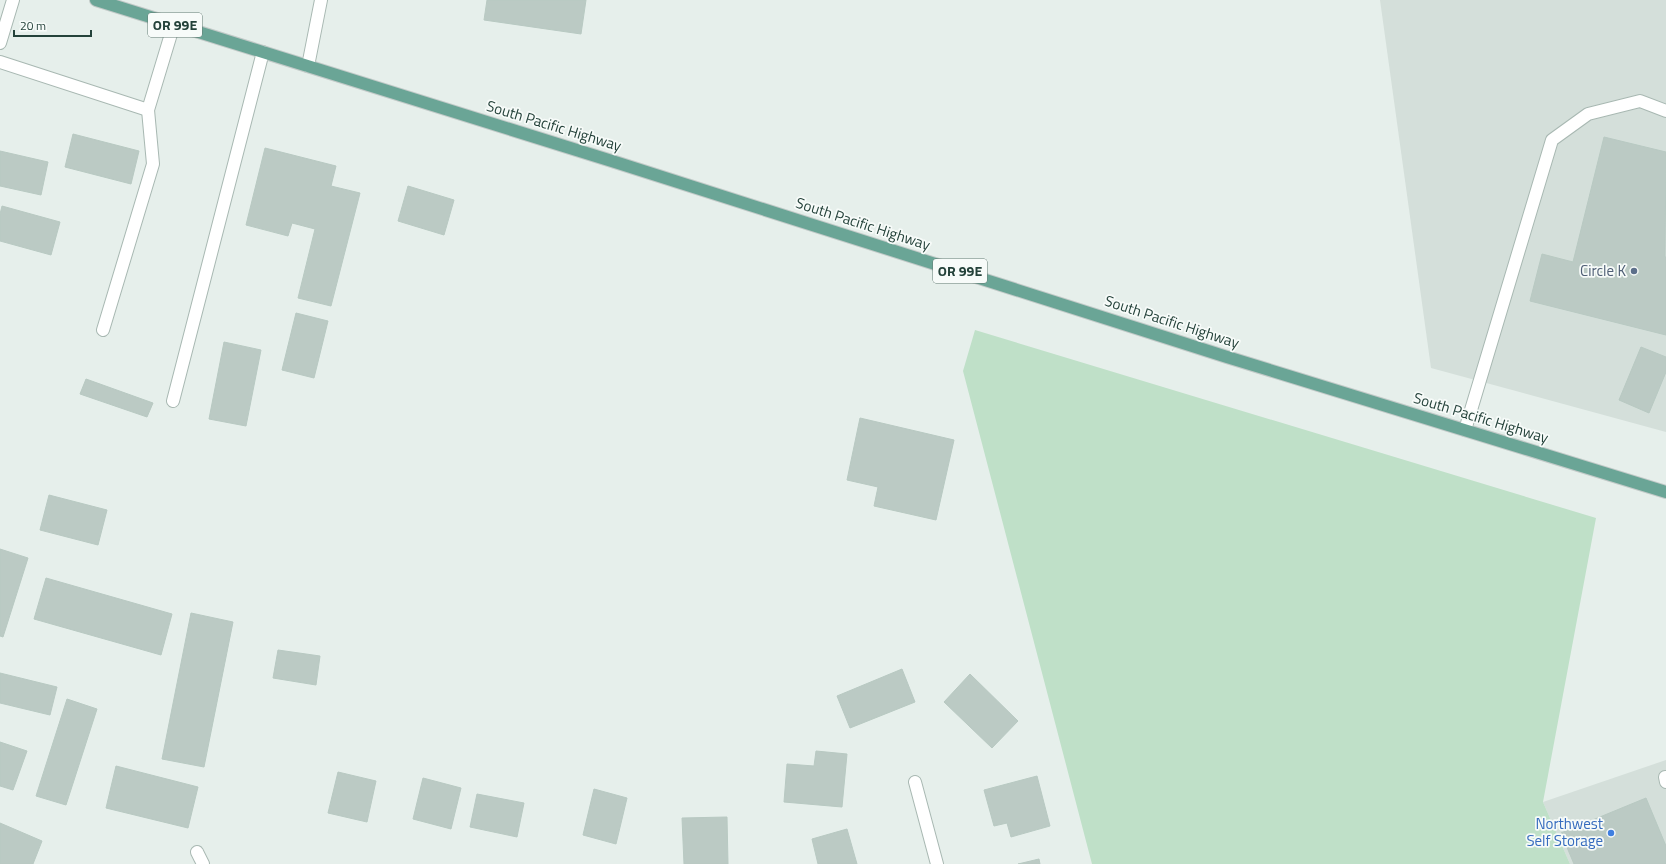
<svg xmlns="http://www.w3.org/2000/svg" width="1666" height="864" viewBox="0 0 1666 864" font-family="'Titillium Web',sans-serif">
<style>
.built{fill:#d4dfda}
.green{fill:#bfe0c8}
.building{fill:#bbcac4;stroke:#b8c9c2}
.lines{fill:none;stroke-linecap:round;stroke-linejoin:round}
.minor-casing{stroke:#a8b8b2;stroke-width:14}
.major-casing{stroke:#c2cac8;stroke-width:14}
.minor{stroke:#fff;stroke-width:12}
.major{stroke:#6aa596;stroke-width:12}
.service-dot{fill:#5c6f8a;stroke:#f7fbf9;stroke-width:1.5}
.shop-dot{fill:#3f7fe0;stroke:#f7fbf9;stroke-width:1.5}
.labels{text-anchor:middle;stroke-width:3.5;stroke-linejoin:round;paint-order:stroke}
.shield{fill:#f7fbf9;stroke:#637a73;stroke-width:1}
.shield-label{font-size:14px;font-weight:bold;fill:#24423a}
.street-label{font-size:15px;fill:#24423a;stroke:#f7fbf9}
.service-label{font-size:15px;fill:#4e5e75;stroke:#f7fbf9;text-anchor:end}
.shop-label{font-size:15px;fill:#366cbe;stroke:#f7fbf9;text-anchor:end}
</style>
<rect width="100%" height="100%" fill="#e6efeb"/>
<g class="built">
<path d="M1380,0H1666V432L1431,368Z"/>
<path d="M1666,760V864H1570L1543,802Z"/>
</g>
<path class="green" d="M975,330L1596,518L1543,802L1570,864H1092L963,371Z"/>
<g class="building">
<path d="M487,0H586L581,34L484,20Z"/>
<path d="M73,134L139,151L131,184L65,167Z"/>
<path d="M1604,137L1666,152L1665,257H1666V335L1530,301L1542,254L1573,262Z"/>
<path d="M265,148L336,166L331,186L360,193L331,306L298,298L315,229L292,223L288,236L246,225Z"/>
<path d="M0,151L48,162L41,195L0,186Z"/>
<path d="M408,186L454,200L444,235L398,221Z"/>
<path d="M2,206L60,222L51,255L0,241V214Z"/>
<path d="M296,313L328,321L314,378L282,370Z"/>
<path d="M224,342L261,350L246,426L209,419Z"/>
<path d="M1641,347L1666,357V372L1649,413L1619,400Z"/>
<path d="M86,379L153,403L147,417L80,394Z"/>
<path d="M860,418L954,440L936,520L874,506L878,487L847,480Z"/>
<path d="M49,495L107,510L98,545L40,530Z"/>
<path d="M0,549L28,558L3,637L0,636Z"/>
<path d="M46,578L172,614L161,655L34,619Z"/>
<path d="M191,613L233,622L204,767L162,759Z"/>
<path d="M278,650L320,656L316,685L273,678Z"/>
<path d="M902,669L915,702L850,728L837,696Z"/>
<path d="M0,673L57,687L50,715L0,703Z"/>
<path d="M970,674L1018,721L992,748L944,702Z"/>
<path d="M67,699L97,709L66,805L36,796Z"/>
<path d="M0,742L27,751L13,790L0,786Z"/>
<path d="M816,751L847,754L842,807L784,802L787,764L814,766Z"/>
<path d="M116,766L198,787L188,828L106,808Z"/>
<path d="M338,772L376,781L367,822L328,813Z"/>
<path d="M1037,776L1050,826L1011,837L1007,823L994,826L984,790Z"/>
<path d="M423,778L461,788L451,829L413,819Z"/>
<path d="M594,789L627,798L616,844L583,835Z"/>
<path d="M477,794L524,803L517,837L470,827Z"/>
<path d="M1646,798L1666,846V864H1574L1561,833Z"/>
<path d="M727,817L728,864H684L682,818Z"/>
<path d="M0,823L42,841L33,864H0Z"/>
<path d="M847,829L857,864H818L812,839Z"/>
<path d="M1039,859L1040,864H1018Z"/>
</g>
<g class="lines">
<defs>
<g id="minor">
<path d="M0,43L13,0"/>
<path d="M0,62L148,110"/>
<path d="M308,66L321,0"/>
<path d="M103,330L153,164L148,110L174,24"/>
<path d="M173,401L263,52"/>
<path d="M1465,430L1552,140L1588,114L1640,101L1666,111"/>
<path d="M1666,777H1665L1666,782"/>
<path d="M915,782L937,864"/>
<path d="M197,852L203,864"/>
</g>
<path id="major" d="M96,0L615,162L1227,357L1666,492"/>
</defs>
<use href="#minor" class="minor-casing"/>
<use href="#major" class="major-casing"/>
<use href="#minor" class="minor"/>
<use href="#major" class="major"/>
</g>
<circle class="service-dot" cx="1634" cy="271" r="4"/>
<circle class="shop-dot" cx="1611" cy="833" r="4"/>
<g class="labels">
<g class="shield">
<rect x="148" y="13" width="54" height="24" rx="3"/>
<rect x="933" y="259" width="54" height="24" rx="3"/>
</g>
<g class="shield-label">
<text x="175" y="30">OR 99E</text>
<text x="960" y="276">OR 99E</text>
</g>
<g class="street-label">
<text transform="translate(554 126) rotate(17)" y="5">South Pacific Highway</text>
<text transform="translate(863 224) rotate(18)" y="5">South Pacific Highway</text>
<text transform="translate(1172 322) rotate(18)" y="5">South Pacific Highway</text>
<text transform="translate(1481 418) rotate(17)" y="5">South Pacific Highway</text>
</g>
<g class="service-label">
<text x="1626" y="276">Circle K</text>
</g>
<g class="shop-label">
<text x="1603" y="829">Northwest<tspan x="1603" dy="17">Self Storage</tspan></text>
</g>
</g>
<path d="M14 30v6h77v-6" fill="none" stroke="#24423a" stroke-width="2"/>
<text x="20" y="30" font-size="12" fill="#24423a" stroke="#f7fbf9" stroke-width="3" paint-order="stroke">20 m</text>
</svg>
